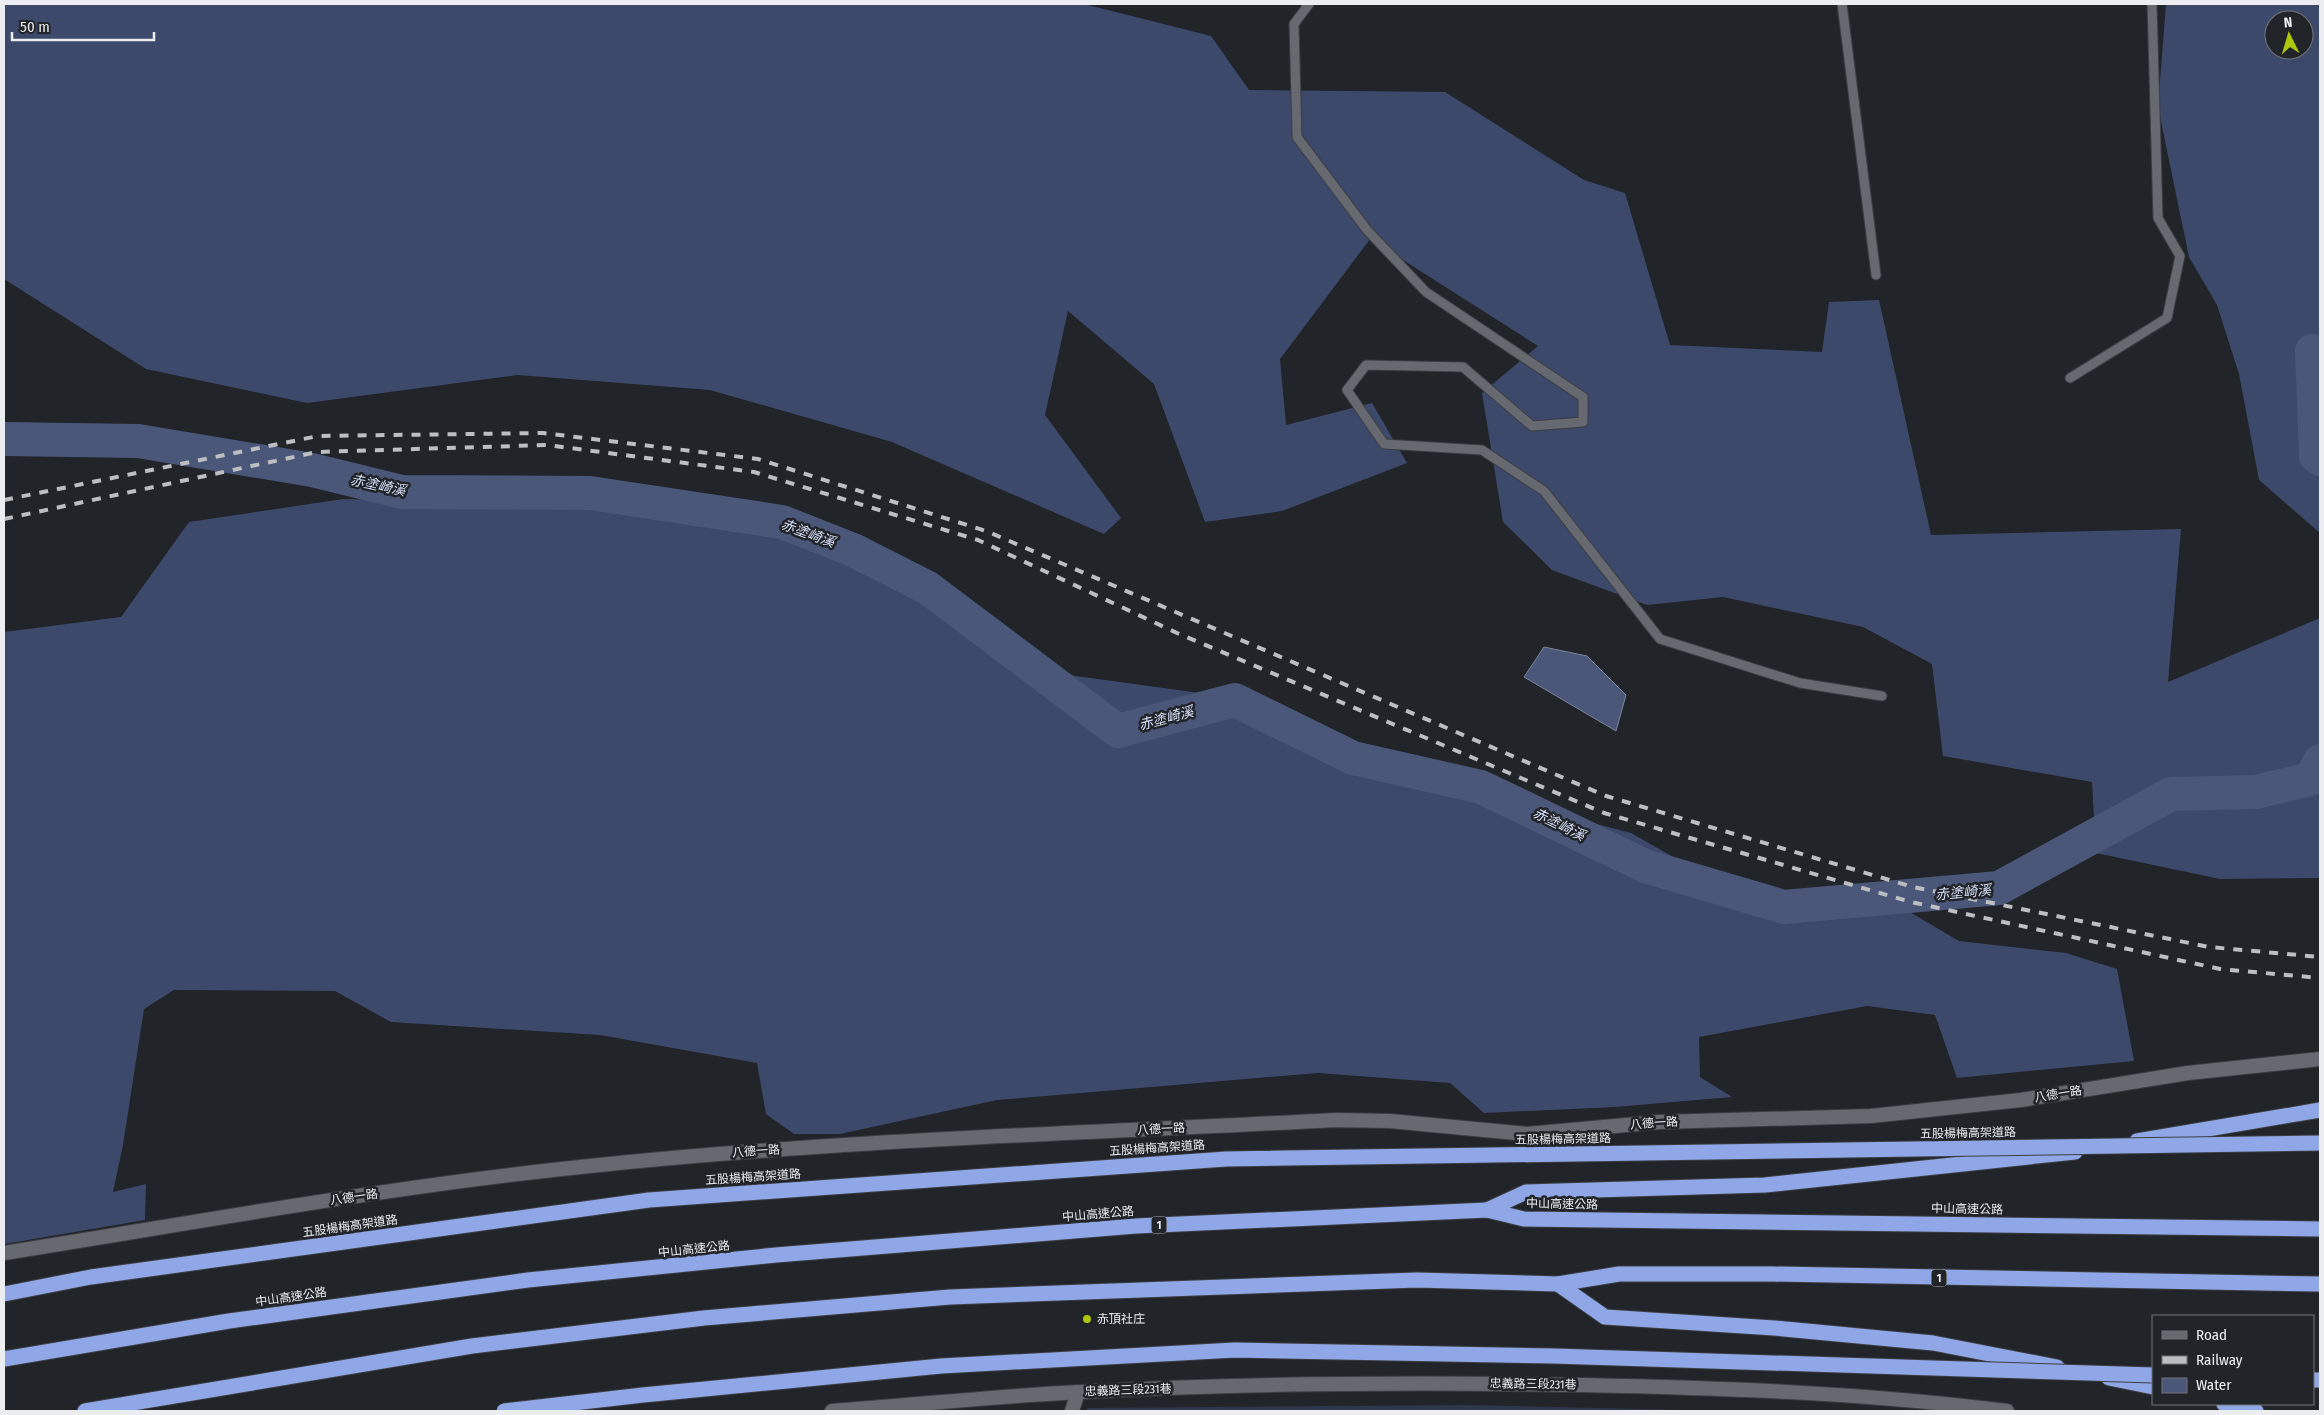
<svg xmlns="http://www.w3.org/2000/svg" width="2324" height="1415" viewBox="0 0 2324 1415" font-family="'Fira Sans Condensed','Noto Sans TC',sans-serif">
<style>
.green{fill:#2f374c}
.forest{fill:#3d496a;fill-rule:evenodd}
.water{fill:#4a5779;stroke:#7b849d}
.lines{fill:none;stroke-linecap:round;stroke-linejoin:round}
.river{stroke:#4a5779;stroke-width:34}
.service-casing{stroke:#3c3e43;stroke-width:11}
.minor-casing{stroke:#3c3e43;stroke-width:16}
.tertiary-casing{stroke:#3c3e43;stroke-width:16}
.motorway-casing{stroke:#3c3e43;stroke-width:17}
.service{stroke:#66696f;stroke-width:9}
.minor{stroke:#66696f;stroke-width:14}
.tertiary{stroke:#66696f;stroke-width:14}
.motorway{stroke:#8fa7e6;stroke-width:15}
.rail{stroke:#bcbec2;stroke-width:4;stroke-dasharray:9 9;stroke-linecap:butt}
.motorway-bridge-casing{stroke:#3c3e43;stroke-width:17;stroke-linecap:butt}
.motorway-bridge{stroke:#8fa7e6;stroke-width:15}
.poi-dot{fill:#aec60c;stroke:#212429;stroke-width:2}
.labels{text-anchor:middle;stroke-width:5;stroke-linejoin:round;paint-order:stroke}
.shield{fill:#212429;stroke:#afb1b5;stroke-width:1}
.shield-label{font-size:11px;font-weight:bold;fill:#ecedf1}
.street-label{font-size:12px;fill:#ecedf1;stroke:#212429}
.poi-label{font-size:12px;fill:#ecedf1;stroke:#212429;text-anchor:start}
.water-label{font-size:14px;font-style:italic;fill:#d6e0f8;stroke:#212429}
</style>
<rect width="100%" height="100%" fill="#212429"/>
<path class="green" d="M1468,1405L1726,1411H1086L1087,1408Z"/>
<g class="forest">
<path d="M4,4H1084L1211,36L1249,90L1445,92L1584,180L1625,193L1670,345L1822,352L1829,302L1879,300L1931,535L2181,529L2168,682L2320,618V878L2220,879L2096,853L2092,782L1943,756L1932,664L1863,627L1723,597L1647,605L1552,570L1503,522L1482,393L1538,346L1370,239L1280,359L1286,425L1372,403L1407,463L1282,511L1205,522L1154,384L1068,311L1045,415L1121,518L1104,534L892,442L710,390L518,375L307,403L146,369L4,279Z"/>
<path d="M2166,4H2320V533L2259,480L2239,374L2217,305L2189,257L2158,107ZM2274,20H2304V50H2274Z"/>
<path d="M343,499L605,504L844,542L1054,673L1207,694L1462,789L1631,833L1774,914L1879,894L1959,941L2066,953L2117,969L2134,1061L1957,1078L1935,1015L1867,1006L1699,1037L1700,1077L1732,1097L1615,1107L1484,1113L1450,1083L1318,1073L997,1100L840,1134H794L766,1114L757,1063L600,1035L391,1022L335,991L174,990L144,1009L123,1145L113,1192L146,1184L145,1220L4,1244V632L121,617L189,522Z"/>
</g>
<path class="water" d="M1544,647L1587,656L1626,695L1616,731L1524,677Z"/>
<g class="lines">
<g class="river">
<path d="M2312,351L2316,456L2320,459"/>
<path d="M4,439L138,441L312,470L402,492L590,493L782,522L853,550L928,588L1118,731L1235,700L1353,758L1481,787L1645,866L1784,907L1999,888L2171,794L2256,792L2310,779L2320,761"/>
</g>
<defs>
<g id="service">
<path d="M1309,4L1294,24L1297,137L1367,230L1426,292L1583,397V422L1532,426L1463,367L1366,365L1347,390L1384,444L1482,450L1544,491L1660,639L1800,683L1882,696"/>
<path d="M1842,4L1876,275"/>
<path d="M2070,378L2167,318L2180,256L2158,218L2152,4"/>
</g>
<g id="minor">
<path d="M832,1411C914,1405 997,1396 1080,1392C1247,1383 1415,1382 1582,1385C1724,1388 1866,1393 2007,1411"/>
<path d="M1072,1411L1078,1392"/>
</g>
<path id="tertiary" d="M4,1253C199,1222 393,1186 590,1166C838,1140 1088,1133 1336,1120L1390,1121L1527,1134L1659,1122L1871,1116L2021,1100L2188,1073L2320,1059"/>
<g id="motorway">
<path d="M2137,1141L2320,1110"/>
<path d="M1487,1210L1526,1192L1765,1185L2075,1152"/>
<path d="M1558,1284L1605,1317L1774,1328L1933,1343L2057,1367"/>
<path d="M4,1359L229,1321L528,1280L776,1255L1136,1226L1487,1210L1524,1219L2320,1229"/>
<path d="M2109,1378L2153,1387"/>
<path d="M2313,1380H2320"/>
<path d="M2224,1404L2256,1411"/>
<path d="M85,1411L472,1346L704,1318L950,1297L1417,1280L1558,1284L1619,1274H1773L2320,1284"/>
</g>
</defs>
<use href="#service" class="service-casing"/>
<use href="#minor" class="minor-casing"/>
<use href="#tertiary" class="tertiary-casing"/>
<use href="#motorway" class="motorway-casing"/>
<use href="#service" class="service"/>
<use href="#minor" class="minor"/>
<use href="#tertiary" class="tertiary"/>
<use href="#motorway" class="motorway"/>
<g class="rail">
<path d="M4,500L318,436L543,433L758,459L986,531L1606,796L1913,887L2209,947L2320,957"/>
<path d="M4,519L317,452L547,445L754,472L978,540L1177,633L1604,813L1911,902L2220,969L2320,978"/>
</g>
<defs>
<g id="motorway-bridge">
<path d="M4,1294L91,1277L649,1200L1226,1159L2320,1143"/>
<path d="M504,1411L643,1395L941,1366L1235,1350L1554,1356L2153,1375"/>
</g>
</defs>
<use href="#motorway-bridge" class="motorway-bridge-casing"/>
<use href="#motorway-bridge" class="motorway-bridge"/>
</g>
<circle class="poi-dot" cx="1087" cy="1319" r="5"/>
<g class="labels">
<g class="shield">
<rect x="1151.5" y="1216.5" width="15" height="17" rx="4"/>
<rect x="1931.5" y="1269.5" width="15" height="17" rx="4"/>
</g>
<g class="shield-label">
<text x="1159" y="1229">1</text>
<text x="1939" y="1282">1</text>
</g>
<g class="street-label">
<text transform="translate(2058 1094) rotate(-9)" y="4">八德一路</text>
<text transform="translate(1654 1123) rotate(-4)" y="4">八德一路</text>
<text transform="translate(1161 1129) rotate(-3)" y="4">八德一路</text>
<text transform="translate(1968 1133) rotate(-1)" y="4">五股楊梅高架道路</text>
<text transform="translate(1563 1139) rotate(-1)" y="4">五股楊梅高架道路</text>
<text transform="translate(1157 1148) rotate(-4)" y="4">五股楊梅高架道路</text>
<text transform="translate(756 1151) rotate(-4)" y="4">八德一路</text>
<text transform="translate(753 1177) rotate(-4)" y="4">五股楊梅高架道路</text>
<text transform="translate(354 1197) rotate(-8)" y="4">八德一路</text>
<text transform="translate(1562 1204) rotate(1)" y="4">中山高速公路</text>
<text transform="translate(1967 1209) rotate(1)" y="4">中山高速公路</text>
<text transform="translate(1098 1214) rotate(-5)" y="4">中山高速公路</text>
<text transform="translate(350 1226) rotate(-8)" y="4">五股楊梅高架道路</text>
<text transform="translate(694 1249) rotate(-6)" y="4">中山高速公路</text>
<text transform="translate(291 1297) rotate(-8)" y="4">中山高速公路</text>
<text transform="translate(1533 1384) rotate(1)" y="4">忠義路三段231巷</text>
<text transform="translate(1128 1390) rotate(-2)" y="4">忠義路三段231巷</text>
</g>
<g class="poi-label">
<text x="1097" y="1323">赤頂社庄</text>
</g>
<g class="water-label">
<text transform="translate(378 485) rotate(12)" y="5">赤塗崎溪</text>
<text transform="translate(808 533) rotate(20)" y="5">赤塗崎溪</text>
<text transform="translate(1166 718) rotate(-15)" y="5">赤塗崎溪</text>
<text transform="translate(1559 824) rotate(26)" y="5">赤塗崎溪</text>
<text transform="translate(1963 892) rotate(-5)" y="5">赤塗崎溪</text>
</g>
</g>
<rect width="2324" height="1415" fill="none" stroke="#ecedf1" stroke-width="10"/>
<rect x="2152" y="1315" width="162" height="90" fill="#212429" stroke="#727479"/>
<rect x="2162" y="1331" width="25" height="8" fill="#66696f" stroke="#727479"/>
<text x="2196" y="1340" font-size="15" fill="#ecedf1">Road</text>
<rect x="2162" y="1356" width="25" height="8" fill="#bcbec2" stroke="#727479"/>
<text x="2196" y="1365" font-size="15" fill="#ecedf1">Railway</text>
<rect x="2162" y="1378" width="25" height="15" fill="#4a5779" stroke="#727479"/>
<text x="2196" y="1390" font-size="15" fill="#ecedf1">Water</text>
<g transform="translate(2289 35) rotate(355)"><circle r="24" fill="#212429" stroke="#727479"/>
<path d="M0-4L9 19L0 12L-9 19Z" fill="#aec60c"/>
<text y="-8" font-size="14" font-weight="bold" text-anchor="middle" fill="#ecedf1">N</text>
</g>
<path d="M12 32v8h142v-8" fill="none" stroke="#ecedf1" stroke-width="2.5"/>
<text x="20" y="32" font-size="15" fill="#ecedf1" stroke="#212429" stroke-width="4" paint-order="stroke">50 m</text>
</svg>
